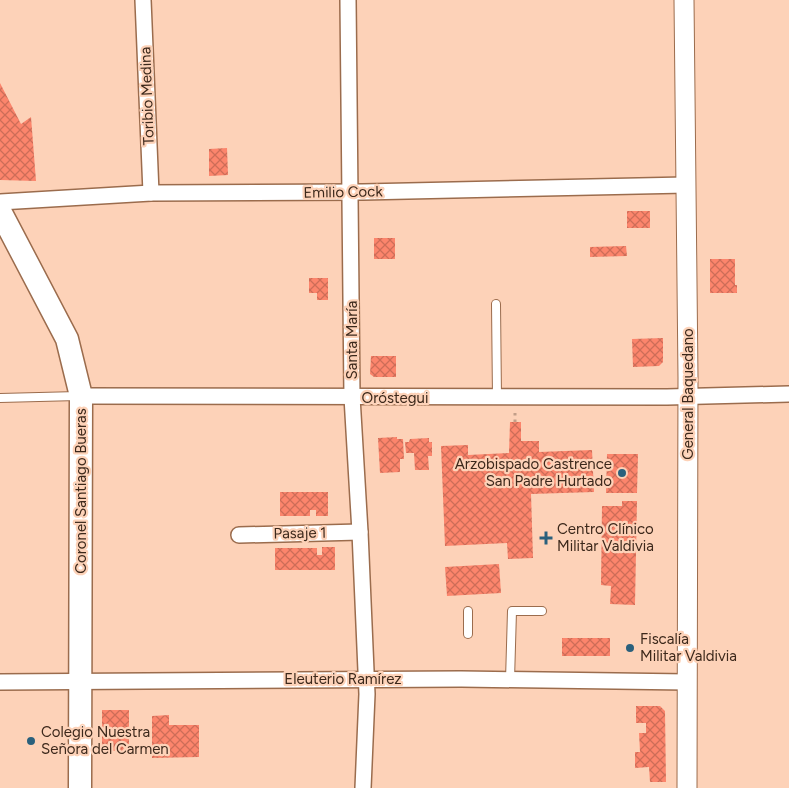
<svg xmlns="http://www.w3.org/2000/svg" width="789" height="788" viewBox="0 0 789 788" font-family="Figtree,sans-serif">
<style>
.building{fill:url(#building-cross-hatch)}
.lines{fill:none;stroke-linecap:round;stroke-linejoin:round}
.service-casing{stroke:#9b6c4d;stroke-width:10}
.minor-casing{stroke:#9b6c4d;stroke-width:18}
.tertiary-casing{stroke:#9b6c4d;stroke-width:21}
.secondary-casing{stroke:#9b6c4d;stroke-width:25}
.path{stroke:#c29e88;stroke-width:3;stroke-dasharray:2.5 4;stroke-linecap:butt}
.service{stroke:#fff;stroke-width:8}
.minor{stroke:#fff;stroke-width:15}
.tertiary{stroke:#fff;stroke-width:19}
.secondary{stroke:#fff;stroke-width:22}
.poi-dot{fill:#2a607c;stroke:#fdd2b8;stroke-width:2}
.labels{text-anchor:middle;stroke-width:4.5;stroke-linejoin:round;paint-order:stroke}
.street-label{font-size:15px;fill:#3c281b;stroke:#fdd2b8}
.poi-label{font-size:15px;fill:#3c281b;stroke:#fdd2b8;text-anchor:start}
</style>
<defs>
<pattern id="building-cross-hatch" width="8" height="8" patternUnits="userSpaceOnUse" patternTransform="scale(1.25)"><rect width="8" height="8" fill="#fc856c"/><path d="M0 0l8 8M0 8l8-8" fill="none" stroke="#cd6d58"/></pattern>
</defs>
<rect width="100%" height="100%" fill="#fdd2b8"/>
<g class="building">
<path d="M0,83L21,124L31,117L36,181L0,180Z"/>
<path d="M227,148L228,175L209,176V149Z"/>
<rect x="627" y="211" width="23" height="17"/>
<rect x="374" y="238" width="21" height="21"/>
<path d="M626,246L627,256L590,257V247Z"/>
<path d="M710,259H735V285H737V293H710Z"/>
<path d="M309,278H328V300H317V293H309Z"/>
<path d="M663,338V362L659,366L633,367L632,339Z"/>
<path d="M371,356H396V377H374L370,374Z"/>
<path d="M510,422H521V441H539V452L592,450L594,492L531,494L533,558L508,559L507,543L445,546L441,446L468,445V455L509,453Z"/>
<path d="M397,437V439H403L404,459H400V472L380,473L378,438Z"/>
<path d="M429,438V442H432V456H428L429,470H415L414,453H406L405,442H409L410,439Z"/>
<path d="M607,454H638L637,493H606Z"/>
<path d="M280,492H328V516H316V510H310V516H280Z"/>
<path d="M622,501H637L635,605L610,604L611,586L601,585L602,506H622Z"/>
<path d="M322,547H335V570H275V548H317V555H322Z"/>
<path d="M499,564L501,593L447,596L445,567Z"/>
<rect x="562" y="638" width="48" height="18"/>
<path d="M636,706H660L665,711L666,782H650L649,767L635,768V752H640L639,733H646V723H636Z"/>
<rect x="102" y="710" width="27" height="41"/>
<path d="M169,715V725H199V757L152,758V716Z"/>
</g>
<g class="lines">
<defs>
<g id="service">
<path d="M496,304L497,398"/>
<path d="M0,398L78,396"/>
<path d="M468,634V611"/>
<path d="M510,680L512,611H542"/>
</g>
<g id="minor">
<path d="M143,0L151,193"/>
<path d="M348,0L352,397L360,532L367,694L363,788"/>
<path d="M0,202L151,193L363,192L686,185"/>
<path d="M81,396L667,397L789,394"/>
<path d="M239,535L360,532"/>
<path d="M0,682L461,679L687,682"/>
</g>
<path id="tertiary" d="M684,0L688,377L687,788"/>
<path id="secondary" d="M0,211L67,339L81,396L80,788"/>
</defs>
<use href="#service" class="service-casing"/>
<use href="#minor" class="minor-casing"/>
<use href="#tertiary" class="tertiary-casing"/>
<use href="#secondary" class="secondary-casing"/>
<path class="path" d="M515,422V411"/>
<use href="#service" class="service"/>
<use href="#minor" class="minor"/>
<use href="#tertiary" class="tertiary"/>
<use href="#secondary" class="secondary"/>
</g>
<g class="poi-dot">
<circle cx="622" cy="473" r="5"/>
<path d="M543.5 530.5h5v5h5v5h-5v5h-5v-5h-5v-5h5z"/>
<circle cx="630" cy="648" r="5"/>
<circle cx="31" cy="741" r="5"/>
</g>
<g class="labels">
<g class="street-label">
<text transform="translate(147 96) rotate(-92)" y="5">Toribio Medina</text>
<text transform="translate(343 192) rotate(-1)" y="5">Emilio Cock</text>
<text transform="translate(352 340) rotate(-90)" y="5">Santa María</text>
<text transform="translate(688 394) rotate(-90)" y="5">General Baquedano</text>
<text x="395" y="403">Oróstegui</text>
<text transform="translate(81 491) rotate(-90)" y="5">Coronel Santiago Bueras</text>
<text transform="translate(300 533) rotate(-1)" y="5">Pasaje 1</text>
<text x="343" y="684">Eleuterio Ramírez</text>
</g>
<g class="poi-label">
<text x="612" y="469" text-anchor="end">Arzobispado Castrence<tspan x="612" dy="17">San Padre Hurtado</tspan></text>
<text x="557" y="534">Centro Clínico<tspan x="557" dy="17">Militar Valdivia</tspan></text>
<text x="640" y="644">Fiscalía<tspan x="640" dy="17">Militar Valdivia</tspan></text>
<text x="41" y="737">Colegio Nuestra<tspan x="41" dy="17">Señora del Carmen</tspan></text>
</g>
</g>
</svg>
